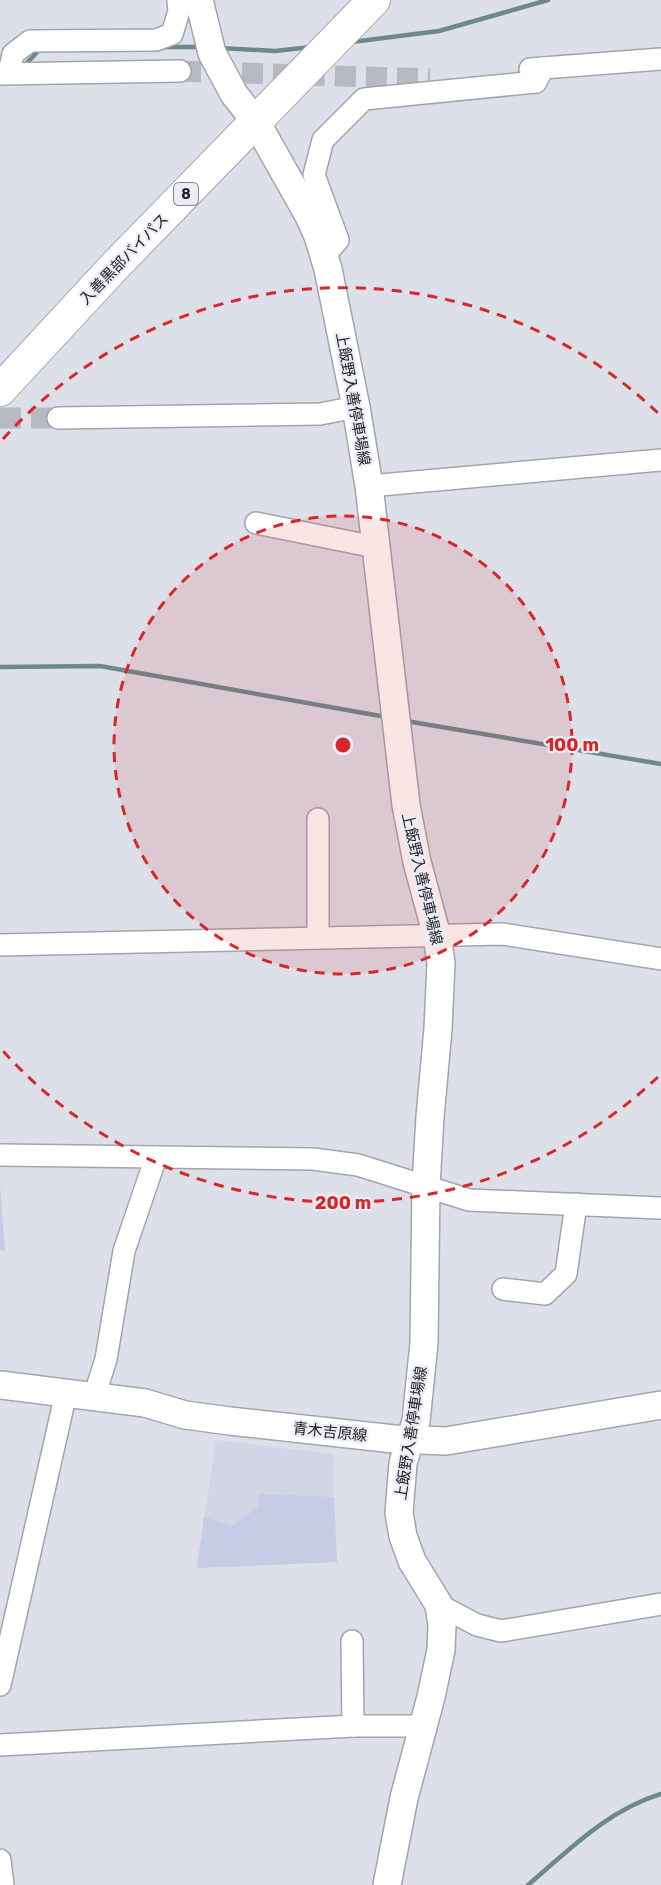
<svg xmlns="http://www.w3.org/2000/svg" width="661" height="1885" viewBox="0 0 661 1885" font-family="Rubik,'Noto Sans JP',sans-serif">
<style>
.built{fill:#d1d5e6}
.green{fill:#c7cce6}
.lines{fill:none;stroke-linecap:round;stroke-linejoin:round}
.stream{stroke:#6c898c;stroke-width:4.5}
.minor-tunnel{stroke:#b7b9c2;stroke-width:21;stroke-dasharray:21 10;stroke-linecap:butt}
.minor-casing{stroke:#a3a5ae;stroke-width:24}
.major-casing{stroke:#a3a5ae;stroke-width:30}
.highway-casing{stroke:#a3a5ae;stroke-width:34}
.minor{stroke:#fff;stroke-width:21}
.major{stroke:#fff;stroke-width:27}
.highway{stroke:#fff;stroke-width:32}
.ring{fill:none;stroke:#d62828;stroke-width:3;stroke-dasharray:10 8}
.labels{text-anchor:middle;stroke-width:4.5;stroke-linejoin:round;paint-order:stroke}
.shield{fill:#eaecf7;stroke:#5d5e63;stroke-width:1.5}
.shield-label{font-size:14px;font-weight:bold;fill:#202124}
.street-label{font-size:15px;fill:#202124;stroke:#eaecf7}
.centre{fill:#d62828;stroke:#eaecf7;stroke-width:3}
.ring-label{font-size:18px;text-anchor:middle;font-weight:bold;fill:#d62828;stroke:#eaecf7;stroke-width:4.5;stroke-linejoin:round;paint-order:stroke}
</style>
<rect width="100%" height="100%" fill="#dddfe9"/>
<path class="built" d="M216,1440L334,1454L333,1480L337,1562L197,1568Z"/>
<g class="green">
<path d="M0,1185L5,1251L0,1250Z"/>
<path d="M260,1494L334,1497L337,1562L197,1568L204,1517L232,1526L258,1507Z"/>
</g>
<g class="lines">
<g class="stream">
<path d="M352,42L439,31L548,0"/>
<path d="M163,47H200"/>
<path d="M220,48L275,51L311,47"/>
<path d="M24,66L41,48"/>
<path d="M0,667L100,666L386,717"/>
<path d="M406,721L661,764"/>
<path d="M528,1885C569,1850 608,1810 661,1794"/>
</g>
<g class="minor-tunnel">
<path d="M180,71L430,79"/>
<path d="M0,418H58"/>
</g>
<defs>
<g id="minor">
<path d="M530,69L661,59"/>
<path d="M9,73L13,54L30,41L156,40L172,34L179,11L178,0"/>
<path d="M0,74L180,71"/>
<path d="M324,256L338,240L314,175L323,140L364,99L536,82L543,68"/>
<path d="M58,418L320,414L356,407"/>
<path d="M369,486L661,460"/>
<path d="M256,523L375,547"/>
<path d="M318,938V819"/>
<path d="M0,945L503,934L661,959"/>
<path d="M0,1155L313,1159L358,1165L469,1200L661,1208"/>
<path d="M503,1289L545,1294L566,1274L576,1204"/>
<path d="M94,1397L106,1359L124,1251L156,1157"/>
<path d="M439,1605L477,1625L501,1631L661,1604"/>
<path d="M352,1641L353,1726"/>
<path d="M0,1685L66,1393"/>
<path d="M0,1745L353,1726H424"/>
<path d="M0,1860L3,1885"/>
</g>
<g id="major">
<path d="M199,0L212,53L234,94L256,122L308,214L318,236L328,269L356,407L369,486L406,805L417,862L437,936L441,963L438,1029L430,1117L426,1185L424,1343L416,1421L403,1463L399,1513L403,1536L412,1561L439,1605L442,1625L441,1650L431,1697L404,1798L387,1885"/>
<path d="M0,1385L145,1403L185,1415L230,1421L394,1439L446,1441L661,1405"/>
</g>
<path id="highway" d="M0,390L114,267L374,0"/>
</defs>
<use href="#minor" class="minor-casing"/>
<use href="#major" class="major-casing"/>
<use href="#highway" class="highway-casing"/>
<use href="#minor" class="minor"/>
<use href="#major" class="major"/>
<use href="#highway" class="highway"/>
</g>
<circle cx="343" cy="745" r="229" fill="#d62828" fill-opacity=".12"/>
<g class="ring">
<circle cx="343" cy="745" r="229"/>
<path d="M658 1077A458 458 0 0 1 3 1051M3 439A458 458 0 0 1 658 413"/>
</g>
<g class="labels">
<rect class="shield" x="174" y="183" width="24" height="22" rx="4.5"/>
<g class="shield-label">
<text x="186" y="199">8</text>
</g>
<g class="street-label">
<text transform="translate(124 259) rotate(-46)" y="5">入善黒部バイパス</text>
<text transform="translate(353 399) rotate(80)" y="5">上飯野入善停車場線</text>
<text transform="translate(422 879) rotate(77)" y="5">上飯野入善停車場線</text>
<text transform="translate(330 1432) rotate(6)" y="5">青木吉原線</text>
<text transform="translate(411 1433) rotate(-81)" y="5">上飯野入善停車場線</text>
</g>
</g>
<circle cx="343" cy="745" r="9" class="centre"/>
<g class="ring-label">
<text x="572" y="751">100 m</text>
<text x="343" y="1209">200 m</text>
</g>
</svg>
